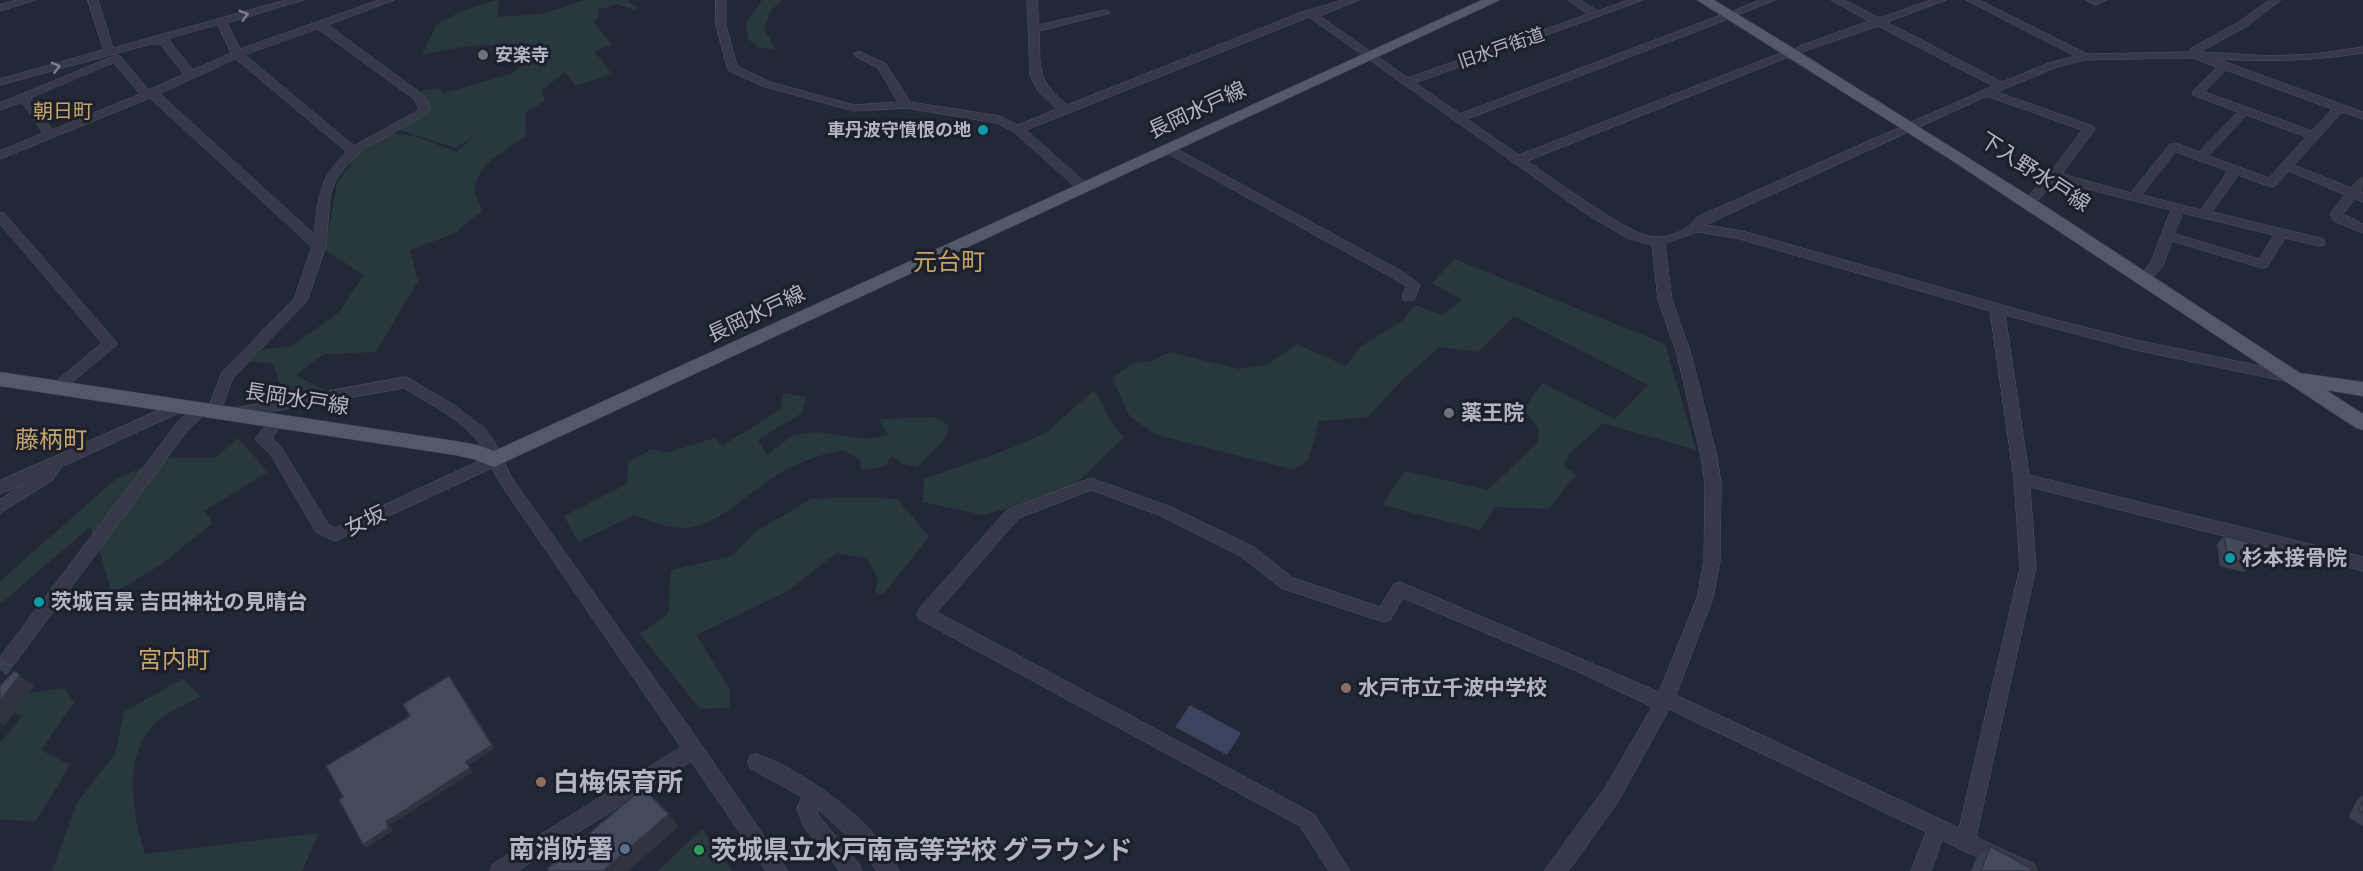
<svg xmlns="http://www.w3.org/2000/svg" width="2363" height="871" viewBox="0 0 2363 871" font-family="Rubik,'Noto Sans JP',sans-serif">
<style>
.green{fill:#29383c}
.water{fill:#3a435f}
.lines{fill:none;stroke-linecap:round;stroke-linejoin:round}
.minor-tunnel{stroke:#383d4c;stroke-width:17;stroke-dasharray:17 9;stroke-linecap:butt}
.minor-casing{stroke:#515562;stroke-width:1}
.major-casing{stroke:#404451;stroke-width:1}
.minor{fill:#363a48;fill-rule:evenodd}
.major{fill:#545968;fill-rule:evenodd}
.wall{fill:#3a404f}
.shaded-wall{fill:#303440}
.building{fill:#444a5c;stroke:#303440;stroke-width:1.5}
.oneway{stroke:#7a7e8c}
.worship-dot{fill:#6b7280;stroke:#1c202c;stroke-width:2}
.culture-dot{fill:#0f9aa8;stroke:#1c202c;stroke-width:2}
.education-dot{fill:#8d6e63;stroke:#1c202c;stroke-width:2}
.service-dot{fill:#5c6f8a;stroke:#1c202c;stroke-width:2}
.leisure-dot{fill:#2e9e5b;stroke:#1c202c;stroke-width:2}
.labels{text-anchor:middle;stroke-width:6;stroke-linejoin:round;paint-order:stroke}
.far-street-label{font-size:18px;fill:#b1b5c4;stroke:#1c202c}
.far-poi-label{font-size:18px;font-weight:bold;fill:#b1b5c4;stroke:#1c202c;text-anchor:start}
.far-quarter-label{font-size:20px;fill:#c9a467;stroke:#1c202c}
.street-label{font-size:21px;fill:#b1b5c4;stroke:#1c202c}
.poi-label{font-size:21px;font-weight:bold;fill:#b1b5c4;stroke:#1c202c;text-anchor:start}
.quarter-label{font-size:24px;fill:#c9a467;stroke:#1c202c}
.near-poi-label{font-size:26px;font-weight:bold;fill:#b1b5c4;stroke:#1c202c;text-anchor:start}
</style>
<rect width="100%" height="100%" fill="#232837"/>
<g class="green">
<path d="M496,0H499L497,17L543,14L585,0H629L628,2L637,7L635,10L617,4L598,10L599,17L593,21L612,45L594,51L612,74L575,86L565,72L542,90L545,101L525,113L526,136C506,150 474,164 475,193C476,198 480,206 482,211L455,233L410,250L418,281L376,352L324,354L295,375L329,392L302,399L281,387L273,363L249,362L261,350L292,346L338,313L364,275L325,250L337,183L357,156L390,133L417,137L457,152L477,133L456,148L400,130L430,109L422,91L440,88L444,95V93L511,74L536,54C497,39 462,46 422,55L437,24L462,11Z"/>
<path d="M762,0H783L771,10L764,29L776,50L758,47L748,39L746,23Z"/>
<path d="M1455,259L1665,344L1696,450L1602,423C1591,439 1568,447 1564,466L1576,475L1549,509L1495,507L1480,530L1382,505L1405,471L1488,490L1539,441L1538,427L1524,409L1542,383L1615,419L1648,385L1514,316L1478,352L1440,347L1402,380L1368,417L1319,421L1309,459L1294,470L1157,435L1130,417L1112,378L1134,363L1152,361L1170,352L1239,369L1267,365L1297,344L1346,366L1360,347L1402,321L1415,305L1442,315L1462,300L1432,283Z"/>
<path d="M1094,390L1116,429L1124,437L1075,485L1035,501L983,515L923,502L924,479L1014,447L1047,432Z"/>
<path d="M783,393L806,397L802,413L758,440L767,455L793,435L817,432L868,439L888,435L879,419L935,417L949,426L945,439L917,467L903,464L892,456L885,466L861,471L860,460L843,450C819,455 796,463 775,476C748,493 724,520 692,527C674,531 651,521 634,515L578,542L564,516L627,484L628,462L652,449L667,453L714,438L722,446L781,409Z"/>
<path d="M238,438L268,472L204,511L213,523L160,565L112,594L101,555L90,527L0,604V581L116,479L165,458H215Z"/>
<path d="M855,497L897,499L929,536L883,595L875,592L878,578L866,558L836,553L788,591L696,635L730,689L729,708L700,709L640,634L668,614L671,570L732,556L755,532L811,499Z"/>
<path d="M182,679L201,696C188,704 172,710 160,719C121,750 132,814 145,854L319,833L302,871H52L77,803L115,754L124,712Z"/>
<path d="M64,688L74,702L41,750L70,765L35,822L0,819V743L22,716L5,710L12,696Z"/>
<path d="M702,829L733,871H658Z"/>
</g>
<path class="water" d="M1190,705L1241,733L1227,755L1175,727Z"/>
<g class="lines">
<path class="minor-tunnel" d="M0,670L9,658"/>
<defs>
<g id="minor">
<path d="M18,0H35L0,11V5Z"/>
<path d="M88,0H98L113,48L286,0H303L227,23L240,49L379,0H394L328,25L423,95L431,108L425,115L366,148L346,166L335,181L330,197L326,246L307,301L233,378L219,415L214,416L207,412L187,431L15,663L9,665L3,663L0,658L3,653L177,423L196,405L201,404L208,408L222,372L294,299L312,247L150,98L0,159V151L43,133L22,102L0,110V103L116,55L120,56L149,90L184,74L160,44H151L0,85V79L103,50ZM218,25L231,53L193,70L168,39ZM318,29L414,99L419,108L417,111L354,146L245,55ZM236,59L347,152C319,177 318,199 314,234L160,94ZM114,63L140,94L52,130L31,98Z"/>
<path d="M716,0H726V26L737,66L770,82L854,105L898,102L878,68L855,56L853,54L859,51L886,64L910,102L1000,116L1018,125L1057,109L1038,91L1030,76L1027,0H1037L1039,25L1105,10L1110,13L1039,31C1041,71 1035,77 1067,105L1302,12L1343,0H1359L1320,16L1408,78L1588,14L1568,0H1580L1598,11L1628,0H1643L1415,83L1460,114L1726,13H1734V17L1467,119L1519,155L1788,50H1796V54L1527,161C1556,181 1585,202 1615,220C1626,226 1636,233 1649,236C1665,240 1689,231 1697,217L1993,86L1878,26L1805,51H1797V47L1869,21L1831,0H1844L1879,18L1931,0H1946L1887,22L2002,82L2049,63L2075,56L1966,0H1979L2087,54L2189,52L2190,49L2239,22L2269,0H2281L2247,26L2200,52L2273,56L2314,54L2363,47V53C2312,61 2268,62 2217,59L2363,112V119L2342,112L2294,165L2351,188L2359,179L2363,178L2361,192L2363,193V202L2355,199L2343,214L2363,224V233L2334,221L2330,214L2345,195L2289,171L2275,186L2271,187L2238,175L2212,212L2324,239L2325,242L2324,245L2319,246L2285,238L2267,267L2262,268L2172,241L2163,266L2155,275H2145L2143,272L2150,264L2171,210L2056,181L2037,201H2029L2027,198L2029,195L2050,173L2082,130L1987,96L1705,225L1742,231L2048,318L2136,340L2299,374L2301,378L2294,383L2136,350L2005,315L2029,475L2363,557V571L2030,487L2036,568L1976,837L2034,864L2037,871H2006L1942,840L1931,871H1911L1926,832L1669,709L1619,800L1572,866L1567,871H1544L1605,788L1652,707L1588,676L1403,598L1390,620L1384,622L1281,588L1242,557L1159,515L1091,490L1019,518L937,612L1314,814L1350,871H1329L1300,826L919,619L917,614L919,609L1007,510L1091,478L1171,507L1254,547L1293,578L1380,607L1394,584L1400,582L1659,692L1697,598L1704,561L1705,484L1701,457L1677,354L1658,300L1652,245L1627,238L1582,211L1309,17L1026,130L1088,185L1090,188L1088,191H1080L1014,132L997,123L906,108L854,111L762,86L728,70L716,26ZM2193,58L2217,67L2193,91V95L2238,112L2199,152L2178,144H2170L2131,193L2062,174L2095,129L2093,126L1997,92L2057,67L2085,60ZM2226,70L2332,109L2312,131L2205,92ZM2247,115L2306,137L2269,178L2209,156ZM2176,152L2228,171L2201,210L2142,195ZM2183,213L2274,235L2259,259L2175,234ZM1698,232L1736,238L1990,311L2014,479L2020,568L1959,828L1676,695L1713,598L1720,561L1721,484L1717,457L1691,354L1672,300L1665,244Z"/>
<path d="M1760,0H1775L1743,13L1739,14L1734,11Z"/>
<path d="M2086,0H2107L2096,5Z"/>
<path d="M1169,145L1403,272L1420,285L1414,300H1404L1402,297L1406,286L1393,278L1165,152V146Z"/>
<path d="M0,212L4,213L118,344L60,392H50L48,388L102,343L0,224Z"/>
<path d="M406,377L454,405L484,428L494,441L512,478L700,743L788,871H766L691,761L517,871H490L493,864L681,747L502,486L492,468L335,541L316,532L271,455L255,439L272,417H282L284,421L272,438L281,447L328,524L335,528L487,457C473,424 432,406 404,388L235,418L230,417L228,413L230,409L235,408Z"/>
<path d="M180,401L185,402L187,406L185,410L61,467L53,480L0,513V499L24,484L0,494V481Z"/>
<path d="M757,754C804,771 878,823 899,871H877L855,843L817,808L818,815L859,864L862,871H840L804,827L797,809L802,797L750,768L748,762L750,756Z"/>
</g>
<g id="major">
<path d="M1482,0H1500L494,467L473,459L455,455L0,386V372L455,441L477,445L494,451Z"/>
<path d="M1697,0H1714L1793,48L2042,204L2300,373L2363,382V396L2326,390L2363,414V430L2356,428L1948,158Z"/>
</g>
</defs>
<use href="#minor" class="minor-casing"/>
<use href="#major" class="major-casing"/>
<use href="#minor" class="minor"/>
<use href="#major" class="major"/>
</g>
<g class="wall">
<path d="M2224,536L2252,565L2244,572L2220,566L2217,544Z"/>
<path d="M2363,795V826L2348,817L2358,799Z"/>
<path d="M1990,846L2036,871H1971L1976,859Z"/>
</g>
<g class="shaded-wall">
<path d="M14,671L34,686L4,726L0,723V701Z"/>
<path d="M449,676L495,748L469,765L473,772L390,825L393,831L366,848L363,845L386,822L466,762Z"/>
<path d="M669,814L678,827L628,871H603Z"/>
</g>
<g class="building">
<path d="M2224,536L2248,542L2252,565L2228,558Z"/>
<path d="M14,671L20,675L0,701V686Z"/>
<path d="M449,676L492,745L466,762L470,768L386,822L389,828L363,845L339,800L343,797L326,766L410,716L403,704Z"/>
<path d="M643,788L669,814L603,871H548L547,869Z"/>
<path d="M2363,801V813L2358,810Z"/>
<path d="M1990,846L2036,871H1981Z"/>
</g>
<defs><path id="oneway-chevron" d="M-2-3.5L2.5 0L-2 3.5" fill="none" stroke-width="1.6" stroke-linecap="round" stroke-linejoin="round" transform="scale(1.5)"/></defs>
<g class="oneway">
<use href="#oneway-chevron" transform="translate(244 15) rotate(-16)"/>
<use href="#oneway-chevron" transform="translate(56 67) rotate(-15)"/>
</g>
<g class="worship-dot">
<circle cx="483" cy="55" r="6"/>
<circle cx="1449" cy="413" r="6"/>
</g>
<g class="culture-dot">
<circle cx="983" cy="130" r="6"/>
<circle cx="2230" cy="558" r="6"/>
<circle cx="39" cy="602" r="6"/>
</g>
<g class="education-dot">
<circle cx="1346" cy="688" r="6"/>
<circle cx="541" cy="782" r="6"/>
</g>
<circle class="service-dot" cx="625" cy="849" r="6"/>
<circle class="leisure-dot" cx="699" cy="850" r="6"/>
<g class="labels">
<g class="far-street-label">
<text transform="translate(1501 48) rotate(-19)" y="6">旧水戸街道</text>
</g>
<g class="far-poi-label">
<text x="495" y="61">安楽寺</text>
<text x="971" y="136" text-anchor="end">車丹波守憤恨の地</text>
</g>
<g class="far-quarter-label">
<text x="63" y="118">朝日町</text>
</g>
<g class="street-label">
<text transform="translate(1197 110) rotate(-25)" y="7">長岡水戸線</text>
<text transform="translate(2035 172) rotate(33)" y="7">下入野水戸線</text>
<text transform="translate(756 314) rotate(-25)" y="7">長岡水戸線</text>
<text transform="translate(297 399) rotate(9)" y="7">長岡水戸線</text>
<text transform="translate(365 521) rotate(-25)" y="7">女坂</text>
</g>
<g class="poi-label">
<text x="1461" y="420">薬王院</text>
<text x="2242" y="565">杉本接骨院</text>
<text x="51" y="609">茨城百景 吉田神社の見晴台</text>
<text x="1358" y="695">水戸市立千波中学校</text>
</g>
<g class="quarter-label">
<text x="949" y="270">元台町</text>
<text x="51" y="448">藤柄町</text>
<text x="174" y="668">宮内町</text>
</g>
<g class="near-poi-label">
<text x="553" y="791">白梅保育所</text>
<text x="613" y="858" text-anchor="end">南消防署</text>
<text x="711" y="859">茨城県立水戸南高等学校 グラウンド</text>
</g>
</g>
</svg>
